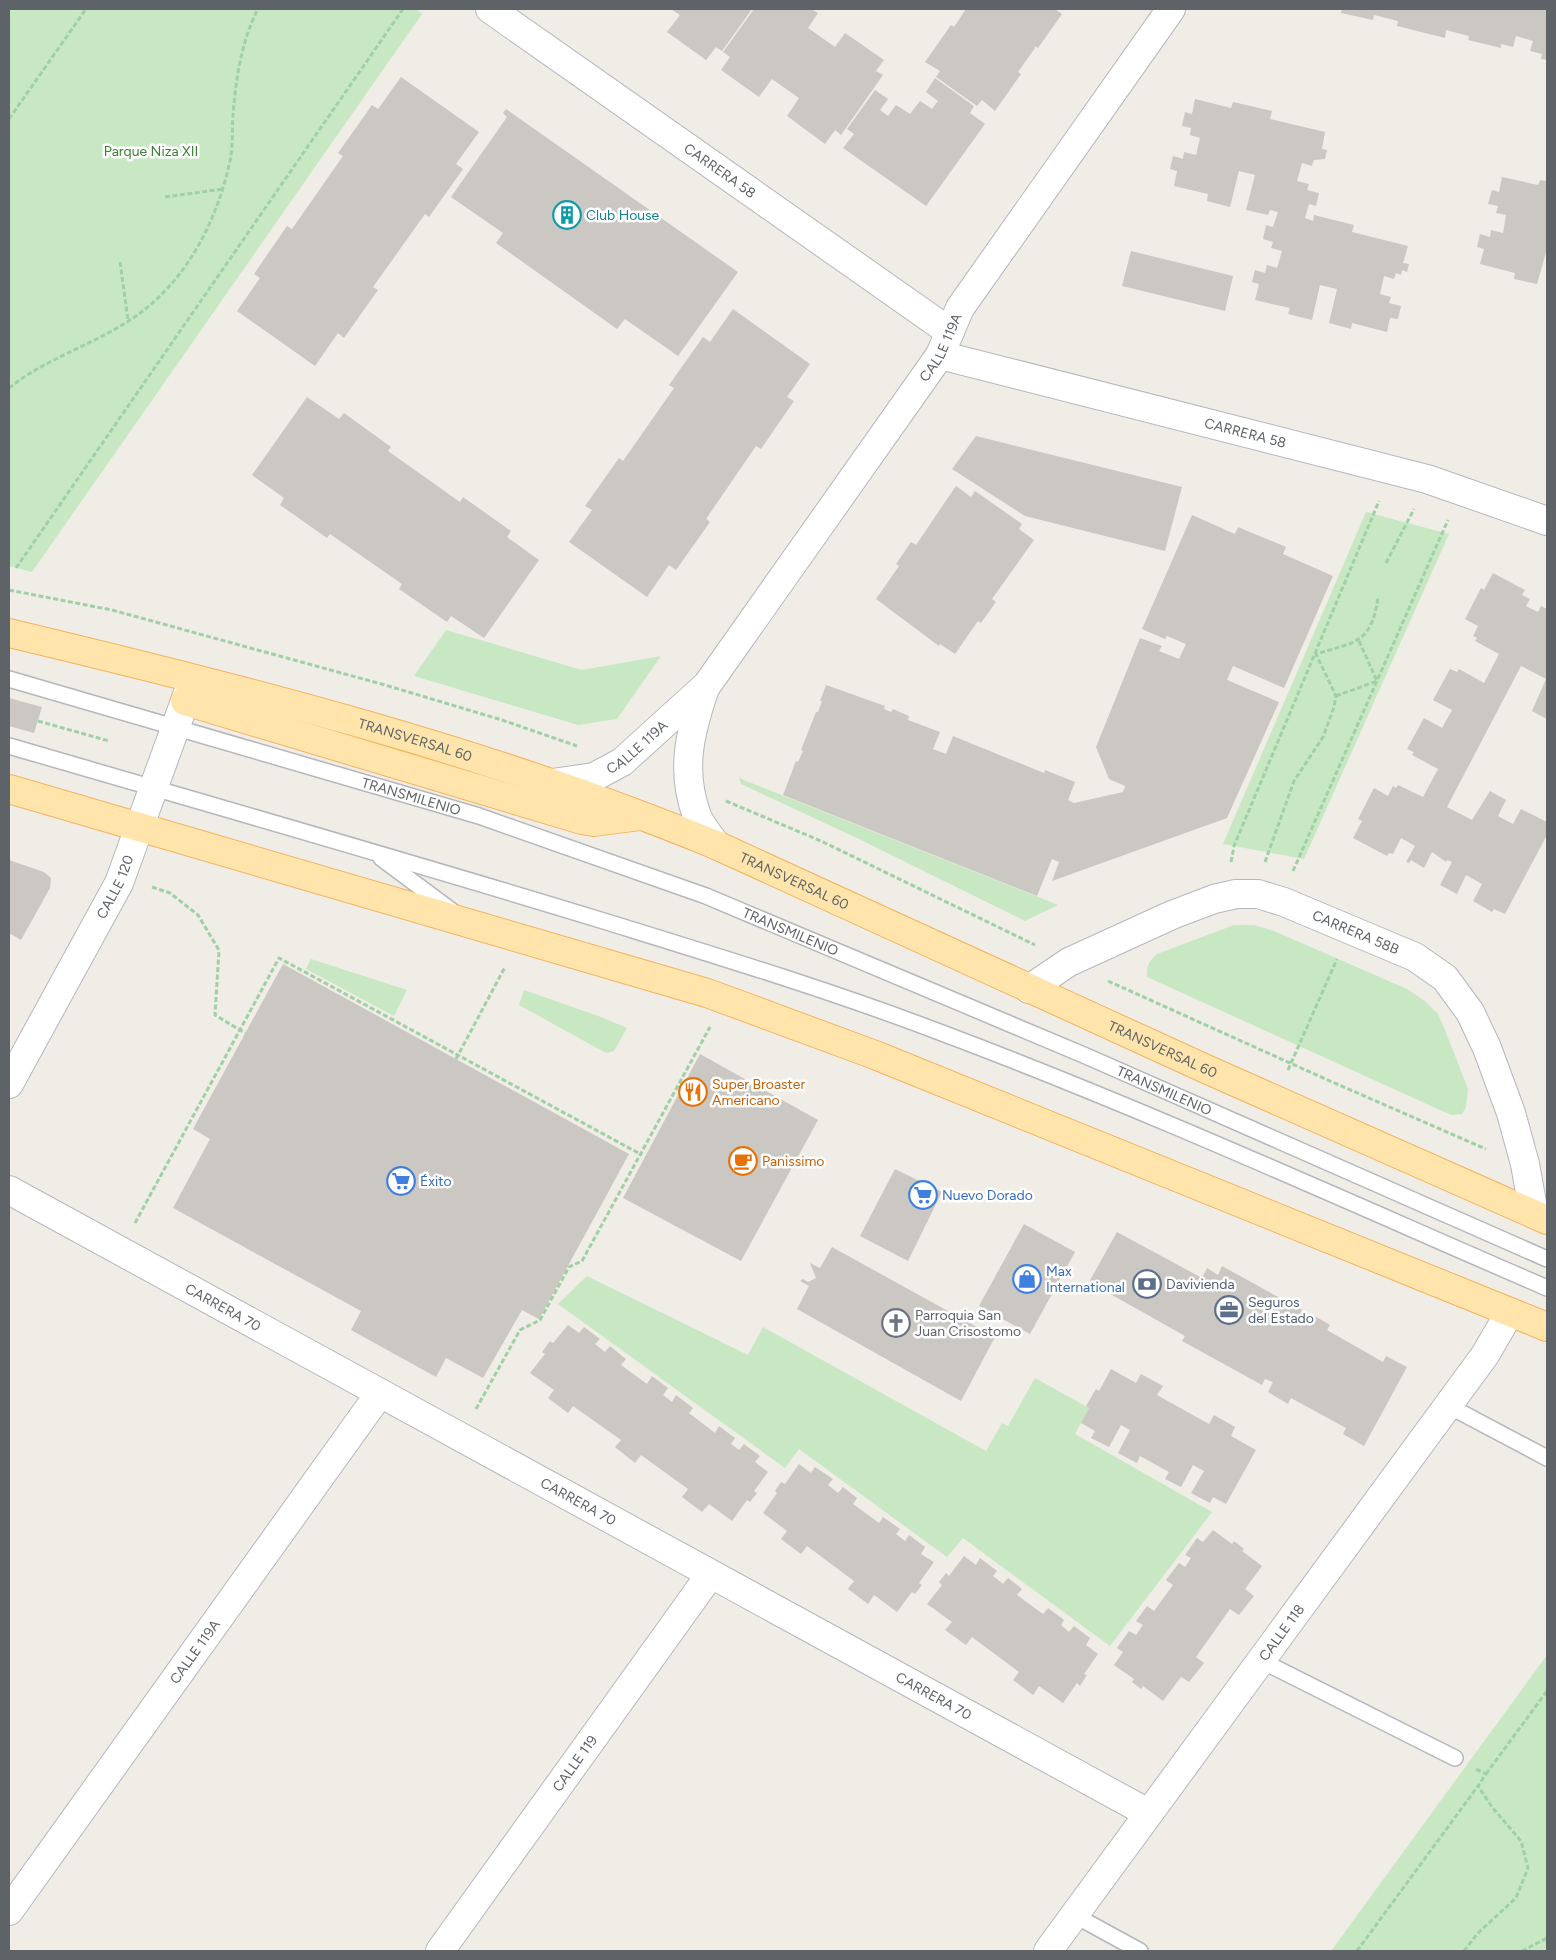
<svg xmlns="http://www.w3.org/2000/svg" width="1556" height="1960" viewBox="0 0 1556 1960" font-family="Figtree,sans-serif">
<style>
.green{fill:#c8e8c3}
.building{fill:#cbc7c2}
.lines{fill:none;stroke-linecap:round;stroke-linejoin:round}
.service-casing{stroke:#b4b8bb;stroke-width:18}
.minor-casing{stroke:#b4b8bb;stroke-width:30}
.primary-casing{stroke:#f4b25c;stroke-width:30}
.path{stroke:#9fd0a6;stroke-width:3;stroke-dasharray:5 2.5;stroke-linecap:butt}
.service{stroke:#fff;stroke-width:15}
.minor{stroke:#fff;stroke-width:28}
.primary{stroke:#ffe5ac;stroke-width:28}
.labels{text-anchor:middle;stroke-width:5;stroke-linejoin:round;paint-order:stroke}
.park-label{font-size:14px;fill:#3b8132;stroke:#fff}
.street-label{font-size:14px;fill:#5e6367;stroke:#fff}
.culture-label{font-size:14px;fill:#0d838f;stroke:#fff;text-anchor:start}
.food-label{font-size:14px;fill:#c56008;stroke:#fff;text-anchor:start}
.shop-label{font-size:14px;fill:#366cbe;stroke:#fff;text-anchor:start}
.service-label{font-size:14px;fill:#4e5e75;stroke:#fff;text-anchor:start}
.worship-label{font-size:14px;fill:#5b616d;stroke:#fff;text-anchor:start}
</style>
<rect width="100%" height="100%" fill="#f0ece6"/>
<g class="green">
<path d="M9,9H416L422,14L32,572L9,566Z"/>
<path d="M1366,512L1449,534L1304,859L1223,844Z"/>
<path d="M446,630L582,670L661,656L617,719L578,725L414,676Z"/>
<path d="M739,778L1058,905L1025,921L861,840L741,784Z"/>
<path d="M1234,925H1254L1274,931L1407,989L1425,1001L1438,1014L1445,1030L1468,1089L1466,1107L1462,1114L1451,1115L1147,977C1146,967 1149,961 1157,954Z"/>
<path d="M311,959L407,990L394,1016L306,969Z"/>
<path d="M524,990L601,1017L627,1028L614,1051L606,1053L519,1005Z"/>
<path d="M587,1276L748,1355L763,1327L986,1451L1002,1423L1008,1426L1035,1378L1089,1408L1075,1434L1212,1512L1110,1646L963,1538L947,1557L799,1449L785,1468L558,1304Z"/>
<path d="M1547,1655V1951H1331Z"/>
</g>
<g class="building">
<path d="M671,9H752L722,51L716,47L706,60L667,32L680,15Z"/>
<path d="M754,9H811L818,13L808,28L835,47L845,33L884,60L876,71L883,75L841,135L835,130L825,144L787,116L799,98L772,79L759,97L721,70L730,57L723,52Z"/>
<path d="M966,9H1055L1062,14L1038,48L1034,46L1035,48L1018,72L1021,74L995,111L982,100L977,106L936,77L940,71L925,62L951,25L954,27Z"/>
<path d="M1342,9H1547V60L1541,59L1542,54L1530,51L1533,41L1516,36L1513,47L1501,44V48L1468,40L1469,36L1446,30L1445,38L1397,26L1398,21L1374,15L1373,20L1341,13Z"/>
<path d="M401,77L479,132L456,164L463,169L429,217L425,214L373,287L378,290L344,338L338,333L315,366L237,311L260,278L254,274L287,226L292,229L343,156L338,153L372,105L378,109Z"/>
<path d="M935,78L974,106L970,113L985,124L926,206L843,148L854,134L847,129L875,90L888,99L880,110L888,116L896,105L910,114L920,101L932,109L938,101L926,92Z"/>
<path d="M1195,99L1231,108L1233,102L1272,111L1270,119L1325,132L1322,149L1327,150L1325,159L1314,160L1312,166L1302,163L1297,181L1309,184L1307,190L1319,193L1316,206L1309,204L1305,218L1313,221L1314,215L1354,225L1352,232L1408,246L1403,263L1409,264L1407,272L1402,270L1401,275L1396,273L1394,279L1384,276L1380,294L1391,297L1389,303L1401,306L1398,319L1390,318L1387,332L1352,323L1351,329L1329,323L1337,289L1320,285L1312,320L1288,314L1290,308L1255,300L1259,284L1252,282L1255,270L1265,273L1267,265L1277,268L1282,251L1271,248L1273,242L1263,239L1266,225L1273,227L1278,212L1270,210L1268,215L1246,210L1255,175L1239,171L1230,207L1207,201L1208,194L1174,186L1177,171L1170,169L1173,156L1183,159L1184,152L1196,155L1200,138L1190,135L1191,128L1182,126L1185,112L1192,114Z"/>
<path d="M506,109L738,272L678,356L625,319L617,329L496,243L503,233L451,197L507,117L503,113Z"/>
<path d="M1502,177L1538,185L1540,180L1547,181V249L1537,284L1514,279L1515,273L1480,264L1484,249L1477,247L1480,234L1490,237L1491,230L1503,233L1506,215L1496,213L1498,206L1488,204L1492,190L1499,192Z"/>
<path d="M1131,251L1233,276L1225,311L1122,286Z"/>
<path d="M733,309L810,364L787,397L794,401L761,449L756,446L706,519L710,522L676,570L669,565L647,597L569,542L592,510L585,506L619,458L623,461L674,388L669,385L703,337L710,342Z"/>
<path d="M307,397L339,419L344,413L391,447L388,451L460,502L463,497L511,531L507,537L539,560L484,638L451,616L447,622L399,589L402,584L330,534L327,538L280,505L284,498L252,475Z"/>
<path d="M976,436L1182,487L1165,551L1025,516L952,469Z"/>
<path d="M956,486L971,497L975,491L1022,524L1019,529L1034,540L992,599L996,602L981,623L978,621L955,654L940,644L939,646L876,599L899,566L896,564L911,542L916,545Z"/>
<path d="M1192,515L1235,534L1238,527L1286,547L1283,554L1333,576L1284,688L1233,666L1227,680L1279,702L1227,818L1052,881L1059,862L1052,859L1037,896L783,795L796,761L798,762L803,751L801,750L816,712H818L822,701H820L826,685L885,706L884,709L891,712L893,709L909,716L908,720L940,732L933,749L946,754L953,736L1044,773L1045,770L1075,782L1068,800L1074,803L1123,792L1125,786L1109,779L1096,747L1140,638L1162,646L1159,651L1179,659L1186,644L1167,636L1165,639L1142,629Z"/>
<path d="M1493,573L1525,590L1522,595L1530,599L1526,606L1538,612L1541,606L1547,609V719L1532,711L1546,679L1521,666L1447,807L1472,820L1490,791L1506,800L1498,816L1513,824L1521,809L1547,822V835L1505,914L1494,909L1492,912L1473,901L1482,884L1466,875L1457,894L1440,885L1452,862L1447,860L1446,862L1432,852L1424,868L1411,860L1409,863L1406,862L1415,846L1401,838L1393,854L1389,853L1387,856L1353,838L1362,821L1358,819L1374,788L1388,796L1393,786L1396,788L1398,785L1423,797L1438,769L1412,755L1414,752L1407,749L1424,718L1442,728L1452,710L1433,700L1450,669L1457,672L1459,669L1484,683L1499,654L1475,641L1477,638L1473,636L1478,626L1465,619L1481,588L1484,590Z"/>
<path d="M9,698L42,707L34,733L9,726Z"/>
<path d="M9,860L44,872L51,878L50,888L21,940L9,933Z"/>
<path d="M283,964L629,1154L539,1319L522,1310L483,1378L446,1358L436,1377L351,1330L361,1311L173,1208L210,1139L193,1129Z"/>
<path d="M700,1054L818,1120L741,1261L623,1198Z"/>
<path d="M895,1169L942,1192L908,1261L860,1236Z"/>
<path d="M1024,1224L1075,1252L1030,1334L979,1306Z"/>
<path d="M1117,1232L1202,1278L1207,1268L1218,1275L1222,1266L1302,1310L1298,1319L1308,1325L1313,1315L1330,1325L1327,1330L1383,1362L1386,1356L1407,1367L1364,1446L1343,1434L1346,1428L1291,1398L1288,1404L1268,1392L1273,1382L1265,1379L1262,1385L1182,1341L1185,1336L1089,1282Z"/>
<path d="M832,1247L995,1337L961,1401L797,1309L809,1286L800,1281L803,1279L808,1282L816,1278L810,1263L820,1268Z"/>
<path d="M568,1325L579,1333L584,1327L600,1339L595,1344L605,1352L610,1346L626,1359L621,1365L647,1384L652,1376L668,1388L663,1395L672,1402L676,1395L693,1408L689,1413L715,1433L719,1426L735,1438L731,1444L739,1450L744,1444L760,1456L755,1462L768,1472L754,1491L757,1493L750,1502L747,1500L732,1521L709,1504L702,1512L682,1497L688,1489L641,1455L635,1463L615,1447L621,1440L573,1406L568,1413L548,1398L554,1390L530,1373L545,1354L542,1352L550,1341L553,1343Z"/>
<path d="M1111,1369L1136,1383L1141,1374L1163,1386L1157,1395L1209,1424L1214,1415L1235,1427L1231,1436L1256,1450L1226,1504L1213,1497L1210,1503L1191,1493L1204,1471L1193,1465L1181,1487L1165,1479L1169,1472L1140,1456L1137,1463L1118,1453L1130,1430L1121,1425L1109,1447L1091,1438L1095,1431L1081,1423L1089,1408L1086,1406L1096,1389L1099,1391Z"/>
<path d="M799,1464L811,1473L815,1467L833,1479L828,1485L838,1493L843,1487L857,1498L853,1504L879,1523L883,1517L900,1529L896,1534L905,1541L909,1535L925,1547L921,1554L934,1562L919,1583L922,1585L915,1594L912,1592L897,1612L874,1595L868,1604L848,1589L854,1581L807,1546L801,1554L781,1539L787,1531L763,1513L777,1493L775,1491L781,1482L785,1484Z"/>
<path d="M1213,1530L1232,1544L1234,1541L1244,1549L1242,1551L1262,1566L1245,1589L1254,1596L1239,1615L1230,1609L1196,1657L1204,1663L1189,1682L1181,1677L1163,1701L1143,1686L1141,1689L1132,1682L1134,1679L1114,1665L1123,1652L1117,1648L1129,1631L1136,1635L1143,1625L1136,1621L1147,1606L1154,1611L1173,1585L1166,1580L1179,1563L1185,1567L1191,1558L1185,1555L1197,1538L1203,1542Z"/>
<path d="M964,1556L976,1565L980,1558L997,1571L993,1576L1003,1584L1008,1578L1022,1589L1017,1595L1043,1614L1048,1608L1064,1620L1061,1625L1069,1632L1074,1626L1090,1638L1086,1645L1098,1654L1084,1674L1087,1675L1080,1686L1077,1683L1063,1703L1039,1686L1033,1695L1013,1680L1019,1672L972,1637L966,1645L945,1630L952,1622L927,1604L942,1585L939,1582L946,1573L949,1576Z"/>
</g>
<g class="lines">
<defs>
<g id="service">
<path id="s1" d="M9,679L479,816L706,896L1086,1056L1547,1259"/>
<path d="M9,746C208,804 408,861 607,922C720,957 832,991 942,1033C1147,1110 1346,1201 1547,1288"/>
<path d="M381,858L452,911"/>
<path d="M1447,1405L1547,1458"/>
<path d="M1260,1660L1455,1758"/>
<path d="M1074,1915L1140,1951"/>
</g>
<g id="minor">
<path id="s2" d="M490,9L950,332"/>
<path id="s3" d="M940,355L1427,479L1547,521"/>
<path d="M705,688C690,732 680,770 697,816C701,826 710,836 716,845"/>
<path id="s4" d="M552,783L594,777L622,762L707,685L940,355L960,308L1171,9"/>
<path id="s5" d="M1029,989L1069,962L1172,915L1214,899L1236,894H1258L1284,902L1415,957L1445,978L1470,1012L1487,1048L1511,1113L1525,1164L1534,1214"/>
<path id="s6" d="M9,1084L119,883L193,679"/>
<path id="s7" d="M9,1190L1148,1813"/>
<path id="s8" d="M9,1911L380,1393"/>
<path id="s9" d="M440,1951L710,1575"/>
<path id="s10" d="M1048,1951L1485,1355L1510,1312"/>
</g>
<g id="primary">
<path id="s11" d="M9,633C248,690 488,751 716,845L1206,1069L1547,1220"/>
<path d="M185,701L582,820L594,822L640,816"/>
<path d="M9,789L707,993L875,1055L1547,1327"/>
</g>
</defs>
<use href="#service" class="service-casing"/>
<use href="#minor" class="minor-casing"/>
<use href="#primary" class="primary-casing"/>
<g class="path">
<path d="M9,119L86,9"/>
<path d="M165,197L223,189"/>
<path d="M120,262L128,320"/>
<path d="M9,388C44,360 89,346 127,322C185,286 218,221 231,156C233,143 232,128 233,115C236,79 241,42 258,9"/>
<path d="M1386,563L1414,509"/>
<path d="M16,568L403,9"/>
<path d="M9,590L112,610L385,685L502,720L577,746"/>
<path d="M1336,696L1377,681L1359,641"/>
<path d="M38,721L109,741"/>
<path d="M726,801L821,841L1035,945"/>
<path d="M1231,862L1234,846L1379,501"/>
<path d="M1265,862L1294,781L1323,737L1334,707L1336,696L1316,654C1355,642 1371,644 1378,598"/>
<path d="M1293,871L1448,520"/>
<path d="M152,887L170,893L198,915L219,950L215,1015L245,1033"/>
<path d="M1108,981L1330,1081L1486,1149"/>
<path d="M456,1059L505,967"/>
<path d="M1288,1070L1337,959"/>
<path d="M135,1223L279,958L642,1155"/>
<path d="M476,1409L520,1330L540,1320L569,1267L582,1261L710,1027"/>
<path d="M1486,1774L1547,1691"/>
<path d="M1357,1951L1478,1786L1486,1774L1476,1769"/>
<path d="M1464,1951L1478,1933L1516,1898L1528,1868L1521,1841L1492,1807L1478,1786"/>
<path d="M1522,1951L1547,1938"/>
</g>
<use href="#service" class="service"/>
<use href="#minor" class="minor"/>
<use href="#primary" class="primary"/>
</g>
<defs>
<symbol id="building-ring" viewBox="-11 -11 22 22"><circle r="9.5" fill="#fff" stroke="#0f9aa8" stroke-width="1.5"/><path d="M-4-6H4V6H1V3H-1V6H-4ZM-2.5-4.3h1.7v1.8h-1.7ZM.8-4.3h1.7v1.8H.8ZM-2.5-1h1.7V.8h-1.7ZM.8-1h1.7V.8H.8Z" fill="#0f9aa8"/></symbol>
<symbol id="restaurant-ring" viewBox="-11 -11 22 22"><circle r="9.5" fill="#fff" stroke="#e8710a" stroke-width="1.5"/><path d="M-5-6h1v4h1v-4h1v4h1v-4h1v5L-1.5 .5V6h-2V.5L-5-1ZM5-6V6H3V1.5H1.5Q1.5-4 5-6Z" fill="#e8710a"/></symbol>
<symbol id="cafe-ring" viewBox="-11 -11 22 22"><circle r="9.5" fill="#fff" stroke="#e8710a" stroke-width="1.5"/><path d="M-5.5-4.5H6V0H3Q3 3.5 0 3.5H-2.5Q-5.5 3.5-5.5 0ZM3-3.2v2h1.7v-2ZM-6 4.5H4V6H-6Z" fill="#e8710a"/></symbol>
<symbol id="supermarket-ring" viewBox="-11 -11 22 22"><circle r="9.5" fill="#fff" stroke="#3f7fe0" stroke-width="1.5"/><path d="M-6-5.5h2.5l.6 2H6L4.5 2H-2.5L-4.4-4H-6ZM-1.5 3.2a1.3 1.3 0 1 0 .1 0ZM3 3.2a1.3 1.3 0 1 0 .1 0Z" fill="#3f7fe0"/></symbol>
<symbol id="shop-ring" viewBox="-11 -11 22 22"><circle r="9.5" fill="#fff" stroke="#3f7fe0" stroke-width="1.5"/><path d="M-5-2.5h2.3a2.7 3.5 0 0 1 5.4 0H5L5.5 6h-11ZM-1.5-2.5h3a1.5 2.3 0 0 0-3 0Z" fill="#3f7fe0"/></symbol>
<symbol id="bank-ring" viewBox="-11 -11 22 22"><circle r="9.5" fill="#fff" stroke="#5c6f8a" stroke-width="1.5"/><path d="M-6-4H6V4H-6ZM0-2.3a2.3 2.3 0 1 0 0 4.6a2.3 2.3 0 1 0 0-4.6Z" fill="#5c6f8a"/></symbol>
<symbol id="office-ring" viewBox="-11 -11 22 22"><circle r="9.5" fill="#fff" stroke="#5c6f8a" stroke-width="1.5"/><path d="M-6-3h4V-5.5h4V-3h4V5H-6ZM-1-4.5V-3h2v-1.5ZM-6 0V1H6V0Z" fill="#5c6f8a"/></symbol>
<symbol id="church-ring" viewBox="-11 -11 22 22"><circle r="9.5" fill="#fff" stroke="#6b7280" stroke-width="1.5"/><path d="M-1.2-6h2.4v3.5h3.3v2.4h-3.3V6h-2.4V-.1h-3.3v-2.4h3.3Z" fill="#6b7280"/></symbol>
</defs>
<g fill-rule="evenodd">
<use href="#building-ring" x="551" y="199" width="32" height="32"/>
<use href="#restaurant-ring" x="677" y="1076" width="32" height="32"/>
<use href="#cafe-ring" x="727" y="1145" width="32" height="32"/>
<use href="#supermarket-ring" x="385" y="1165" width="32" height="32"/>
<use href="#supermarket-ring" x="907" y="1179" width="32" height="32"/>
<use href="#shop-ring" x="1011" y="1263" width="32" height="32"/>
<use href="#bank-ring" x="1131" y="1268" width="32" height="32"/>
<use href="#office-ring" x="1213" y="1294" width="32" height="32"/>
<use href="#church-ring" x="880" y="1307" width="32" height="32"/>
</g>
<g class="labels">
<g class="park-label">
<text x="151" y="156">Parque Niza XII</text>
</g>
<g class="street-label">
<text dy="5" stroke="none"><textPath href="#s2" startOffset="281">CARRERA 58</textPath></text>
<text dy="5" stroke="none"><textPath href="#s4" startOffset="600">CALLE 119A</textPath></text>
<text dy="5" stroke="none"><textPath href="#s3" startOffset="315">CARRERA 58</textPath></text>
<text dy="5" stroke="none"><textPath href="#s11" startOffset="420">TRANSVERSAL 60</textPath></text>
<text dy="5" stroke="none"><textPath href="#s4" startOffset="95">CALLE 119A</textPath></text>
<text dy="5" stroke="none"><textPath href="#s1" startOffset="419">TRANSMILENIO</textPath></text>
<text dy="5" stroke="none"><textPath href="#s11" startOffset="825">TRANSVERSAL 60</textPath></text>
<text dy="5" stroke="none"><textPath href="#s6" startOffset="224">CALLE 120</textPath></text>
<text dy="5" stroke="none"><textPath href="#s1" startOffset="822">TRANSMILENIO</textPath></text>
<text dy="5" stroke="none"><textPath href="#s5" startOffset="356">CARRERA 58B</textPath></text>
<text dy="5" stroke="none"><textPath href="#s11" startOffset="1230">TRANSVERSAL 60</textPath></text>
<text dy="5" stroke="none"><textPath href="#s1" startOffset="1228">TRANSMILENIO</textPath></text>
<text dy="5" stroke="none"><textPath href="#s7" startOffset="244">CARRERA 70</textPath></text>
<text dy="5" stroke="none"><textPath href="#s7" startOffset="649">CARRERA 70</textPath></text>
<text dy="5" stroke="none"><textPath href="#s10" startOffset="395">CALLE 118</textPath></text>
<text dy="5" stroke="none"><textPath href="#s8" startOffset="319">CALLE 119A</textPath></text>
<text dy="5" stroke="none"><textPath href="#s7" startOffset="1054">CARRERA 70</textPath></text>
<text dy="5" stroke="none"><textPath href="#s9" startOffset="231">CALLE 119</textPath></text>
</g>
<g class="culture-label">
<text x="586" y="220">Club House</text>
</g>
<g class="food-label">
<text x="712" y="1089">Super Broaster<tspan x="712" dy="16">Americano</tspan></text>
<text x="762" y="1166">Panissimo</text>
</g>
<g class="shop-label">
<text x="420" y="1186">Éxito</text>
<text x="942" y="1200">Nuevo Dorado</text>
<text x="1046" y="1276">Max<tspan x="1046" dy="16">International</tspan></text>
</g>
<g class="service-label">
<text x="1166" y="1289">Davivienda</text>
<text x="1248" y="1307">Seguros<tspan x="1248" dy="16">del Estado</tspan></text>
</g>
<g class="worship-label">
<text x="915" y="1320">Parroquia San<tspan x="915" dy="16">Juan Crisostomo</tspan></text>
</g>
</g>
<rect width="1556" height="1960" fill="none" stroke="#5e6367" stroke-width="20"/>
</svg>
